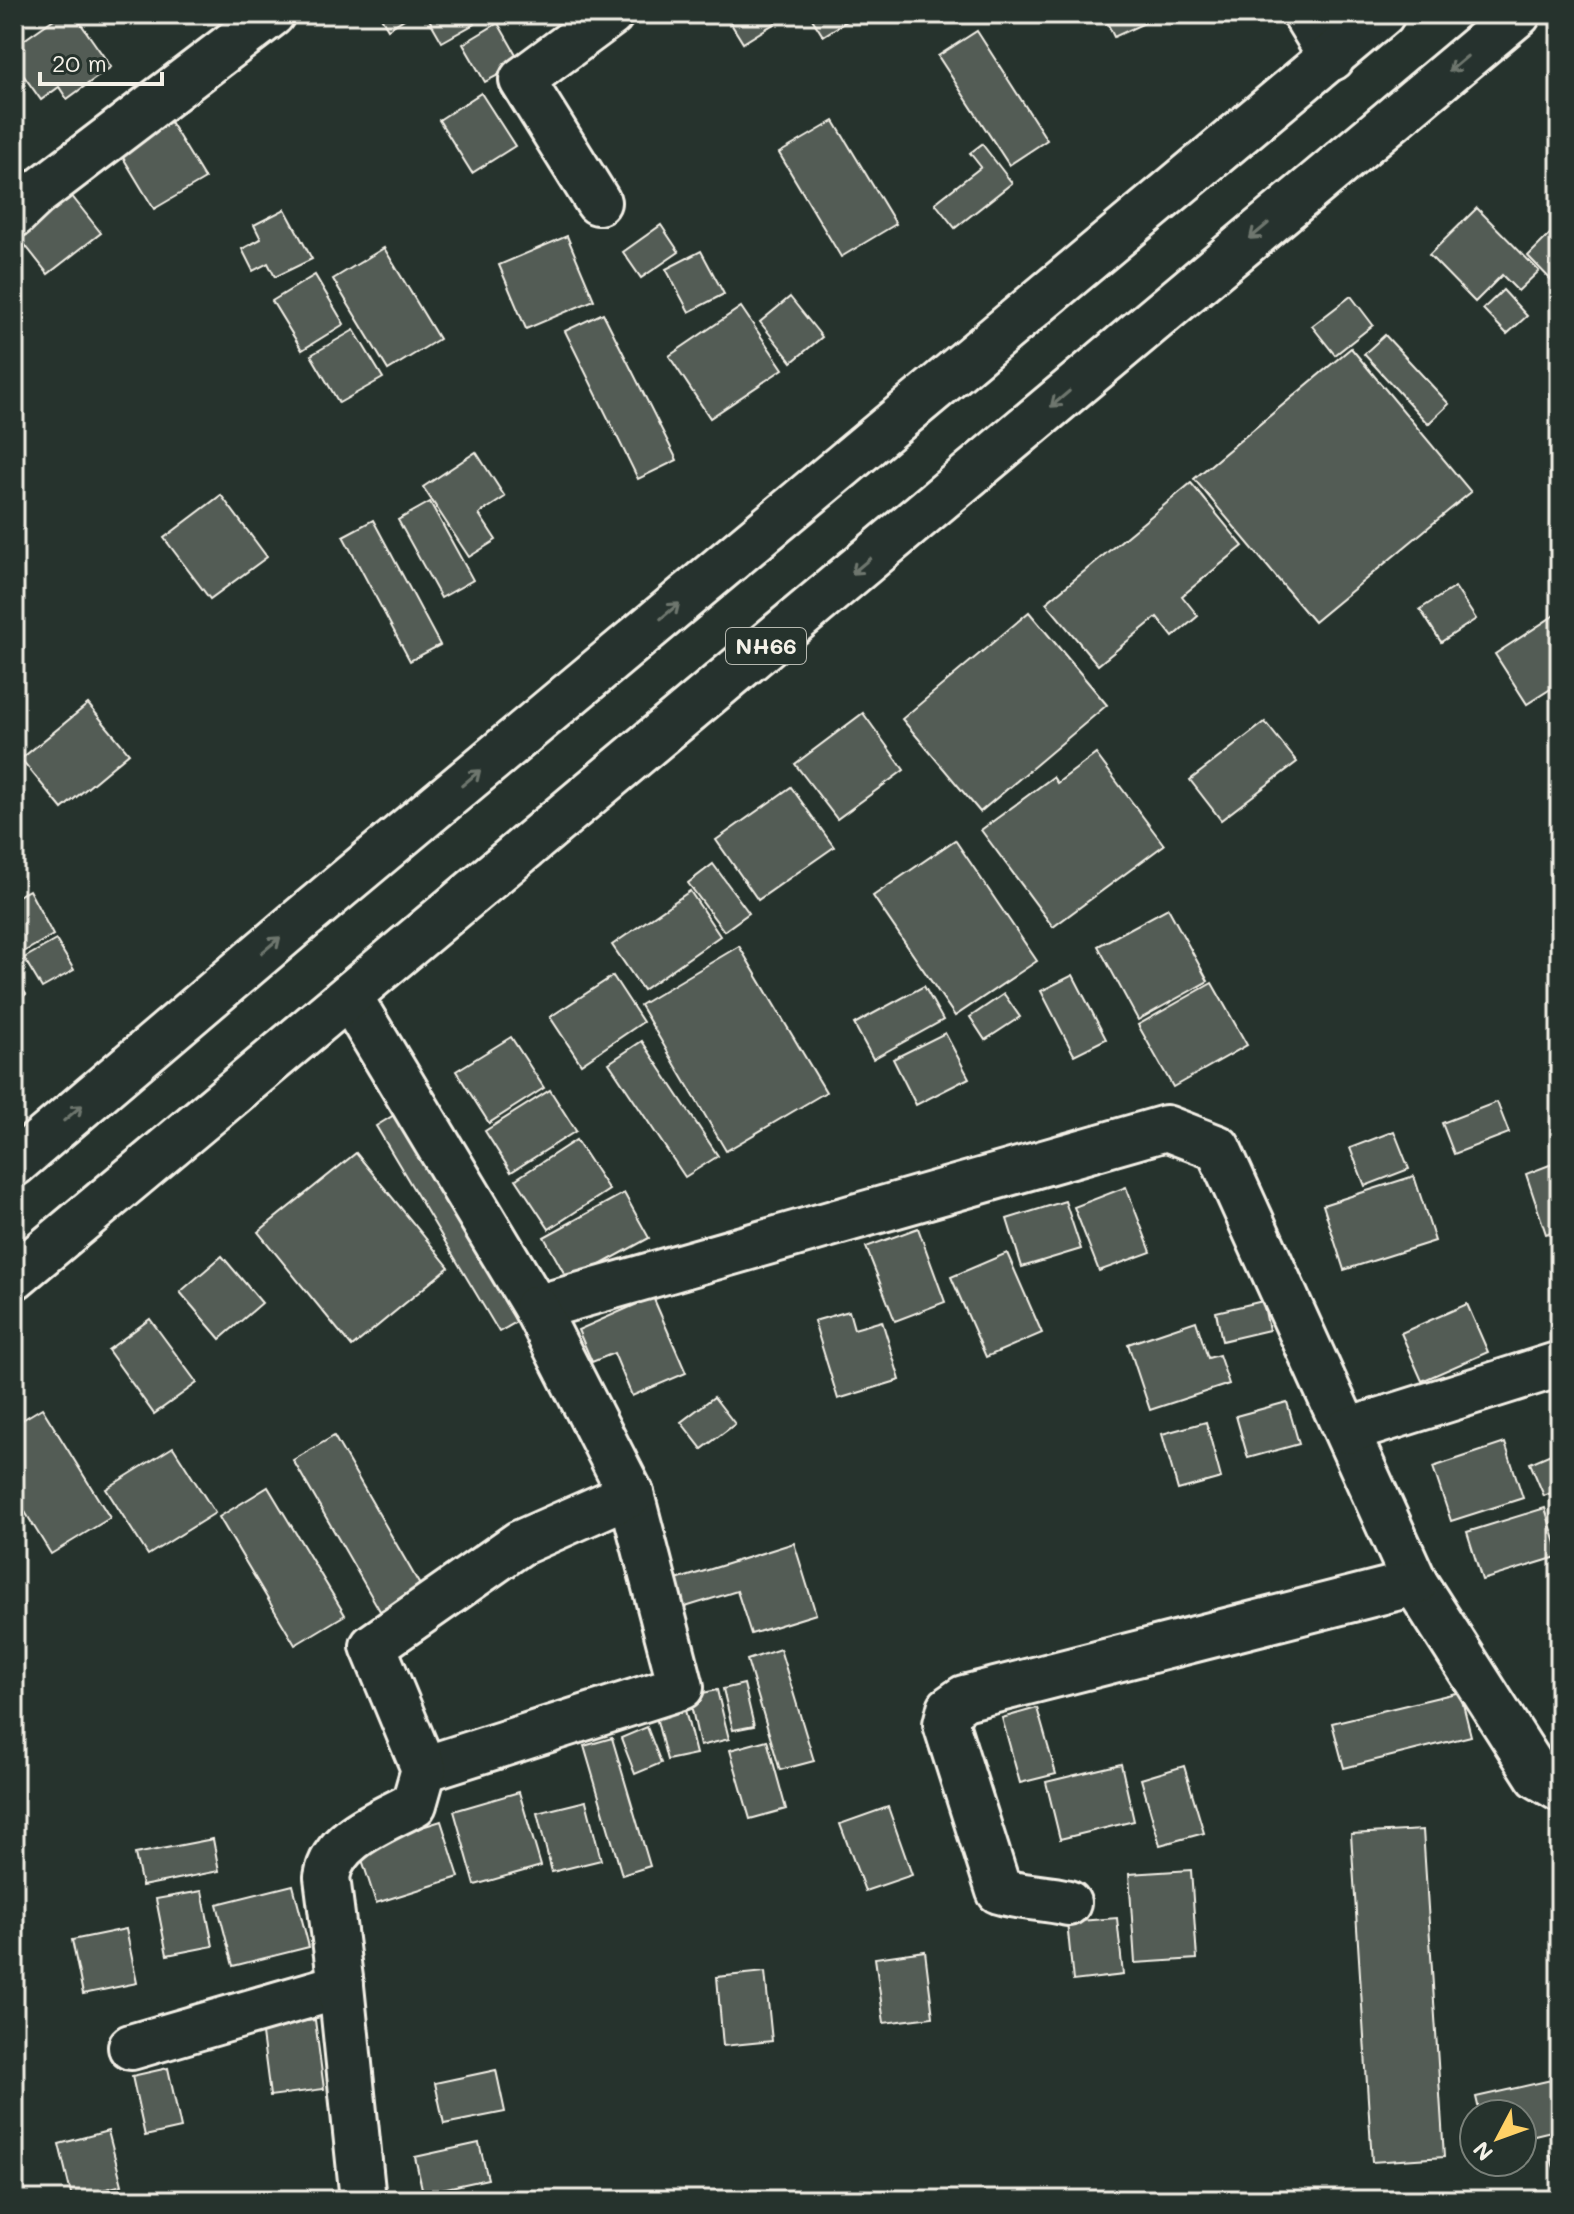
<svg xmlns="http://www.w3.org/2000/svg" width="1574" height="2214" viewBox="0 0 1574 2214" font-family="Mali,sans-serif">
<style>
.building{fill:#525c55;stroke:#f4f1e8;stroke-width:2}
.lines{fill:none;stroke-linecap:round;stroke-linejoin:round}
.minor-casing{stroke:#f4f1e8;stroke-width:50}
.highway-casing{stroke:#f4f1e8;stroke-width:50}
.minor{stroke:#26332d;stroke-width:44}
.highway{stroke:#26332d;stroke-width:44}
.oneway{stroke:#6e766e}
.labels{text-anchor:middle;stroke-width:8;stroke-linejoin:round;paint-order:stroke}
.shield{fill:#26332d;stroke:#b6b8b0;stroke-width:2}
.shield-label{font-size:22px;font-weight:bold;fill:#f4f1e8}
</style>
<rect width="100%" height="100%" fill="#26332d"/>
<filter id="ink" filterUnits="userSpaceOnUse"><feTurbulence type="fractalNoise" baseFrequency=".0125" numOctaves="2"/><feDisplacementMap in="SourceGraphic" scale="16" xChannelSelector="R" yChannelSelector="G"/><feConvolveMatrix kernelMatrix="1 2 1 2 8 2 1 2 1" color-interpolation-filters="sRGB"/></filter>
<g filter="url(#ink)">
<g class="building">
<path d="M61,14H74L111,67L67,99L59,87L41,100L14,62V47Z"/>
<path d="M379,14H412L388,29Z"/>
<path d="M426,14H469L474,24L442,42Z"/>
<path d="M725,14H787L788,15L743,43Z"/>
<path d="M809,14H858L823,36Z"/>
<path d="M1103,14H1164L1114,37Z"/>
<path d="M498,23L521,63L485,82L463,44Z"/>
<path d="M977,31L1047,140L1009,165L938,56Z"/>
<path d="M481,93L515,146L472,173L439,120Z"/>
<path d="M169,120L205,179L154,209L119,151Z"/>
<path d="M834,121L896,224L841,257L779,153Z"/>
<path d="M982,144L1012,183L955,228L935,203L981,167L970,153Z"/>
<path d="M67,190L101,233L48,274L14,231Z"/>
<path d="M1477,208L1539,271L1518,291L1502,275L1475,302L1429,255Z"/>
<path d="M285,209L312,259L275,277L268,263L253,271L242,249L261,239L254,225Z"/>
<path d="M1560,224V283L1557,286L1528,256Z"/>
<path d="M661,225L679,252L641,278L623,252Z"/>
<path d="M567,236L594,300L526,329L499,265Z"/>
<path d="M384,248L439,339L388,370L333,279Z"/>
<path d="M701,251L724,294L689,312L666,269Z"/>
<path d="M315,275L344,324L302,350L272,301Z"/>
<path d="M1503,290L1527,316L1507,334L1483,309Z"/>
<path d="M1351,296L1373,325L1335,355L1312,326Z"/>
<path d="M790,297L822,337L792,362L760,322Z"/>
<path d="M741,307L783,369L710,418L669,356Z"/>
<path d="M603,313L677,460L638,479L565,331Z"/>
<path d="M354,330L383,378L339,403L311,355Z"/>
<path d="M1385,335L1449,404L1428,424L1364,354Z"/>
<path d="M1351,348L1471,492L1314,622L1194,479Z"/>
<path d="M476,452L505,497L479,514L496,540L469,557L423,487Z"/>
<path d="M1191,483L1243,546L1182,596L1198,616L1173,637L1157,617L1098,665L1046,603Z"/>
<path d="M221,495L267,557L210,599L164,538Z"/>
<path d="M430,502L473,580L441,598L398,520Z"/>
<path d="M373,520L440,645L410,661L343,536Z"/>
<path d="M1455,587L1476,619L1441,642L1420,609Z"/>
<path d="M1029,612L1107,705L980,812L902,719Z"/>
<path d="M1555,615L1560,623V683L1527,704L1495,654Z"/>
<path d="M88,704L129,753L62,809L21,759Z"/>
<path d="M863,713L904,770L837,819L795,764Z"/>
<path d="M1265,722L1297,762L1221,820L1190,780Z"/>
<path d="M1096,754L1164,845L1053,927L981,830L1053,777L1057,783Z"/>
<path d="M791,787L834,847L758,900L716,840Z"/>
<path d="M955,840L1037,961L955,1016L873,896Z"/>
<path d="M713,864L749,913L724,931L688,883Z"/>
<path d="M29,890L53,935L20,954L14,944V898Z"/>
<path d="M690,891L720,936L643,990L612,945Z"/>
<path d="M1168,908L1208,981L1138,1020L1098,946Z"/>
<path d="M56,940L74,970L42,988L24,958Z"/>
<path d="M739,946L826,1092L726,1151L640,1005Z"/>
<path d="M1073,975L1106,1039L1074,1055L1041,991Z"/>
<path d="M613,976L643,1022L581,1064L550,1017Z"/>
<path d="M14,978L26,994L14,1004Z"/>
<path d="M1212,983L1247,1045L1173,1087L1138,1025Z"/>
<path d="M924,986L943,1020L873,1059L854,1024Z"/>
<path d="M1004,994L1020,1017L985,1040L970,1017Z"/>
<path d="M945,1033L969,1078L916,1105L893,1059Z"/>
<path d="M511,1037L544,1088L489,1123L456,1071Z"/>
<path d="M642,1041L718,1156L685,1177L609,1063Z"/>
<path d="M550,1090L576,1131L511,1172L485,1131Z"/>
<path d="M1497,1102L1509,1133L1454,1154L1442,1123Z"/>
<path d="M409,1106L532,1313L499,1332L376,1126Z"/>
<path d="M1394,1131L1409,1169L1365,1186L1350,1148Z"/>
<path d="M576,1140L609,1190L549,1229L516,1179Z"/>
<path d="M356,1153L449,1267L352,1347L258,1232Z"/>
<path d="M1560,1161V1229L1546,1234L1526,1174Z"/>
<path d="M1414,1176L1435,1241L1344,1270L1323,1205Z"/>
<path d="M1126,1187L1151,1252L1099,1271L1074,1207Z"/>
<path d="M624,1193L649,1238L569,1282L544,1237Z"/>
<path d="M1065,1201L1081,1249L1022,1267L1007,1219Z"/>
<path d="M918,1228L945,1302L895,1321L866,1247Z"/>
<path d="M1007,1253L1042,1333L986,1357L951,1277Z"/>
<path d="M222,1256L262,1303L220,1339L180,1292Z"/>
<path d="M653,1297L686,1373L632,1396L614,1353L592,1362L578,1330Z"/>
<path d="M1263,1301L1269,1330L1222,1341L1216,1312Z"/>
<path d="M1467,1304L1488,1352L1422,1381L1401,1333Z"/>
<path d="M849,1311L854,1329L882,1321L900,1380L838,1399L814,1321Z"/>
<path d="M150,1319L197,1383L154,1414L108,1350Z"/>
<path d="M1196,1321L1208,1358L1219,1355L1229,1384L1150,1410L1128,1344Z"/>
<path d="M714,1397L735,1424L702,1449L681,1422Z"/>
<path d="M1287,1402L1299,1444L1248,1458L1236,1416Z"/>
<path d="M42,1408L110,1518L51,1554L14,1494V1425Z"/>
<path d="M1206,1422L1221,1478L1178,1490L1162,1434Z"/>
<path d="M334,1436L421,1587L380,1611L293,1460Z"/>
<path d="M1505,1443L1523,1498L1451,1521L1433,1467Z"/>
<path d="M173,1447L215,1513L148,1555L106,1489Z"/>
<path d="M1560,1450V1489L1544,1496L1530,1463Z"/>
<path d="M268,1487L345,1615L295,1645L219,1517Z"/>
<path d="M1545,1508L1560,1556L1482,1580L1467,1532Z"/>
<path d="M794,1543L816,1614L751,1634L737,1591L682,1608L673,1581Z"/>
<path d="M780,1649L814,1761L780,1770L747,1660Z"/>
<path d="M744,1684L754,1726L733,1730L723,1689Z"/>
<path d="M717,1690L729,1739L700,1746L689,1696Z"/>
<path d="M1460,1692L1471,1736L1344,1768L1332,1723Z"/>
<path d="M684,1706L696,1754L667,1760L655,1713Z"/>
<path d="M1037,1708L1056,1774L1020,1783L1002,1718Z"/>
<path d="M647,1727L661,1763L635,1774L621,1738Z"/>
<path d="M612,1738L650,1866L622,1875L584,1746Z"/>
<path d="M767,1740L786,1809L750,1819L730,1750Z"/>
<path d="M1121,1764L1134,1821L1060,1839L1046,1782Z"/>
<path d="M1184,1766L1204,1833L1160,1845L1141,1779Z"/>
<path d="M519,1792L541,1866L475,1885L454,1811Z"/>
<path d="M586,1801L601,1860L552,1872L537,1813Z"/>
<path d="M888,1807L912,1875L865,1891L840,1824Z"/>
<path d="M441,1821L459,1877L376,1903L358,1847Z"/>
<path d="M1423,1830L1444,2157L1372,2162L1351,1834Z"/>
<path d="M213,1839L219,1871L142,1886L135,1854Z"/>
<path d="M1191,1870L1197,1959L1135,1963L1129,1874Z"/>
<path d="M293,1885L309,1947L233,1966L217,1904Z"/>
<path d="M202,1891L213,1946L167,1955L156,1899Z"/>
<path d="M1117,1918L1123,1975L1073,1981L1067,1922Z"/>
<path d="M126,1929L137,1983L83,1994L72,1940Z"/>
<path d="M925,1951L933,2017L884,2023L875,1958Z"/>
<path d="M765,1972L772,2041L723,2046L717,1977Z"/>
<path d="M315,2020L324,2089L270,2096L261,2026Z"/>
<path d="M168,2068L181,2128L145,2136L132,2076Z"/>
<path d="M496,2070L505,2112L444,2124L435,2083Z"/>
<path d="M1560,2078V2129L1522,2138V2114H1480L1476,2097Z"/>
<path d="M108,2131L122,2185L72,2198L59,2144Z"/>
<path d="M479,2143L488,2179L423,2193L415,2157Z"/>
<path d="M1560,2153V2185L1550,2156Z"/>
<path d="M483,2193L484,2200H423Z"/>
</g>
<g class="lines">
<defs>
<g id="minor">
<path d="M1305,14L1332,58"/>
<path d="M598,202L522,80L611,14"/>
<path d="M14,215L36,194L272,14"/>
<path d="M349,996L536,1308L1166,1128L1218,1148L1415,1583L1538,1776L1560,1789"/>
<path d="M1347,1431L1560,1364"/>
<path d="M424,1769L681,1687L631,1494"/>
<path d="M1068,1903C1045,1897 1022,1898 999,1891L946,1724L950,1708L964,1698L1415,1583"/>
<path d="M131,2047L341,1986"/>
<path d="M363,2200L341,1986L327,1877C333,1838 383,1821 414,1804L424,1769L373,1646L520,1543L631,1494L536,1308"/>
</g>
<g id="highway">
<path d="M14,1164L299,921L1382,14"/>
<path d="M14,1277L1518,14"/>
</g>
</defs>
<use href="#minor" class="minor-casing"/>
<use href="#highway" class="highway-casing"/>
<use href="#minor" class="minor"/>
<use href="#highway" class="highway"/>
</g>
<defs><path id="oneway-shaft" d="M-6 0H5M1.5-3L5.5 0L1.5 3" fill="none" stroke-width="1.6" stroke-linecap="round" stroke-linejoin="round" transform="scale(2)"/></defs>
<g class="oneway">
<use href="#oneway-shaft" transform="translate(1458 64) rotate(140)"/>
<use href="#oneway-shaft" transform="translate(1259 231) rotate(140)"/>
<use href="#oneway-shaft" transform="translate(1060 399) rotate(140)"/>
<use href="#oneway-shaft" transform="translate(861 566) rotate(140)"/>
<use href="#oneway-shaft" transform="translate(670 611) rotate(-40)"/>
<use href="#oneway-shaft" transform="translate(471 778) rotate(-40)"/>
<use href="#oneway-shaft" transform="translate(271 945) rotate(-40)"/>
<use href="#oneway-shaft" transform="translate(73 1113) rotate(-40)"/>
</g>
</g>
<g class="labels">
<rect class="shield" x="726" y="628" width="80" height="36" rx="6"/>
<g class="shield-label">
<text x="766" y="654">NH66</text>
</g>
</g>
<rect width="1574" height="2214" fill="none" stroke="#26332d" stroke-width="48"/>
<rect x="24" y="24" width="1526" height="2166" fill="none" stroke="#f4f1e8" stroke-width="3" filter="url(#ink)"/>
<g transform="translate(1498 2138) rotate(229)"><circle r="38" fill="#26332d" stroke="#787f78" stroke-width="2"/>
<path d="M0-6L14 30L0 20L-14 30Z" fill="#ffd166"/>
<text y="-12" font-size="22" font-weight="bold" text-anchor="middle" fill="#f4f1e8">N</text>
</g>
<path d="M40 72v12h122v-12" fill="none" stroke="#f4f1e8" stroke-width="4"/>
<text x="52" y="72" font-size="24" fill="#f4f1e8" stroke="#26332d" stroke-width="6" paint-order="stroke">20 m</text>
</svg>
